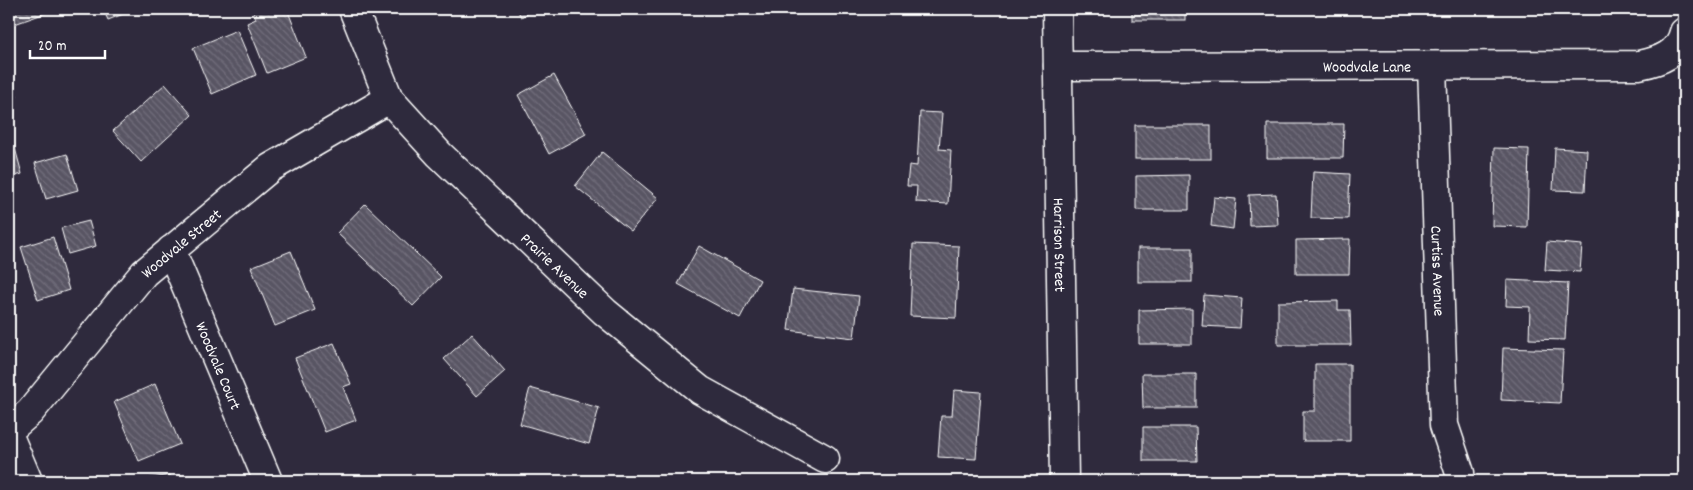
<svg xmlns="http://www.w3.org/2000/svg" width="1693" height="490" viewBox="0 0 1693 490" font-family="Dekko,sans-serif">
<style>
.building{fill:url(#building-back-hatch);stroke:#fff}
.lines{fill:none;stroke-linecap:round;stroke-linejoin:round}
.minor-casing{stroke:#fff;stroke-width:31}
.minor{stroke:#2f2a3d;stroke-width:28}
.labels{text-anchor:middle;stroke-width:4;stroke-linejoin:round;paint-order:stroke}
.street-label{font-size:16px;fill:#fff;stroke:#2f2a3d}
</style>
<defs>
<pattern id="building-back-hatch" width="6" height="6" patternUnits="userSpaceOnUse" patternTransform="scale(1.25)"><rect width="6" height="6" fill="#595564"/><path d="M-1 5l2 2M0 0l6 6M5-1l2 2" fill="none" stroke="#726e7b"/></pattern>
</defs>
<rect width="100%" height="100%" fill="#2f2a3d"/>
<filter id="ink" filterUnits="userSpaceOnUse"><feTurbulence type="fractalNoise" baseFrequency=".02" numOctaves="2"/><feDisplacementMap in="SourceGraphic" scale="10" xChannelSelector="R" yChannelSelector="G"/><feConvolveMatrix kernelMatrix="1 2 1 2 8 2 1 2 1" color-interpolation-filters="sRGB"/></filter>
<g filter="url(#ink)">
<g class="building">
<path d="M9,9H57L9,26Z"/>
<path d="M103,9H136L108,20Z"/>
<path d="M252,9H287L306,57L267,73L247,23L256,19Z"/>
<path d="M517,9H537L521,17Z"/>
<rect x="1132" y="9" width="53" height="11"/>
<path d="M237,30L256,75L212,94L193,48Z"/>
<path d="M9,75L17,97L9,100Z"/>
<path d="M554,75L586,134L549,154L518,95Z"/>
<path d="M165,84L192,115L141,162L113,131Z"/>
<path d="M920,112L942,113L939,149L951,150L948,204L916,202L917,186H907L909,165L917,166Z"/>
<path d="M1267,124H1344L1343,158H1267Z"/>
<rect x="1135" y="125" width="76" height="34"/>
<path d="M9,126L22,174L9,178Z"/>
<path d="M1494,148L1529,149L1527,227L1492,226Z"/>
<path d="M1555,148L1587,150L1585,191L1553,190Z"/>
<path d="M602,152L658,198L631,231L575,186Z"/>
<path d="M67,154L78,190L46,199L35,163Z"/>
<path d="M1313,172L1350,174L1348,219L1311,218Z"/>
<path d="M1189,175V210H1136V176Z"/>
<path d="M1276,194L1278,225L1250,226L1249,195Z"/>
<path d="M1214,197L1236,199L1233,229L1211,226Z"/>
<path d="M365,204L441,277L413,306L337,233Z"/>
<path d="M89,221L96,246L68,254L61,228Z"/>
<path d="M53,237L69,290L38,300L21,247Z"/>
<path d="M1350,239L1349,274H1296V240Z"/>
<path d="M1547,242L1582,245L1580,272L1545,270Z"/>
<path d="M913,244L959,246L956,318L910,316Z"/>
<path d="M699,246L760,280L740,318L678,284Z"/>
<rect x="1138" y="248" width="54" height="34"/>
<path d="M291,251L315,310L275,326L251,267Z"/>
<path d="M1507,280L1568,283L1565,340L1529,339L1530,307L1506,306Z"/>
<path d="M793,289L859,296L854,338L788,330Z"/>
<path d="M1204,295L1242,298L1240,328L1202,326Z"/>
<path d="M1338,301V310H1350L1351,345H1278V302Z"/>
<path d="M1192,309V344H1139V310Z"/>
<path d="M472,334L505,371L477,396L444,359Z"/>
<path d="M334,343L351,384L343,387L356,420L325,432L295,358Z"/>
<path d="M1503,348L1563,350L1560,403L1501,400Z"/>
<path d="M1315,364H1350V441H1303V411H1315Z"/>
<path d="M1142,374H1196V408H1143Z"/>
<path d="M155,384L180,444L139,461L114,402Z"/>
<path d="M530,388L599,408L589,444L520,424Z"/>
<path d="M954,390L981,392L976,459L938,457L941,416H952Z"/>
<path d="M1143,427H1196L1197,461H1143Z"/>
<path d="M170,475L171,481H140V480Z"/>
</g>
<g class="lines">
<defs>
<g id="minor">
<path id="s1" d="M353,9L389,99L439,154L605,312L700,390L825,459"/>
<path id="s2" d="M1057,9L1064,481"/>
<path id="s3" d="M1058,66L1639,65C1660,61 1679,54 1684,32"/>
<path id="s4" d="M1432,66L1444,425L1460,473"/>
<path id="s5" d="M171,250L268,481"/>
<path id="s6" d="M9,430L30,412L144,273L270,168L389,99"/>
<path d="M9,436L28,481"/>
</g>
</defs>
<use href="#minor" class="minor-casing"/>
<use href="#minor" class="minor"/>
</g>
</g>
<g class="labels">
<g class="street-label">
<text dy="6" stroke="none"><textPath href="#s3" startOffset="309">Woodvale Lane</textPath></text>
<text dy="6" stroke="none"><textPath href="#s6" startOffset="255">Woodvale Street</textPath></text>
<text dy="6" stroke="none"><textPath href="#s2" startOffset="236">Harrison Street</textPath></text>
<text dy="6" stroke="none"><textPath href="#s1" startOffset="332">Prairie Avenue</textPath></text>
<text dy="6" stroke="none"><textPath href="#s4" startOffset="205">Curtiss Avenue</textPath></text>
<text dy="6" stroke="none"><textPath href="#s5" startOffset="125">Woodvale Court</textPath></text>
</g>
</g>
<rect width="1693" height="490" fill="none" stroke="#2f2a3d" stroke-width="30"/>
<rect x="15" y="15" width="1663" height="460" fill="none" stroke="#fff" stroke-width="2" filter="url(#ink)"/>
<path d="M30 50v8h75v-8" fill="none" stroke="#ffffff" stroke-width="2.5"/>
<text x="38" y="50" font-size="15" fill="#ffffff" stroke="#2f2a3d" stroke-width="4" paint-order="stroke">20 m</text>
</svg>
